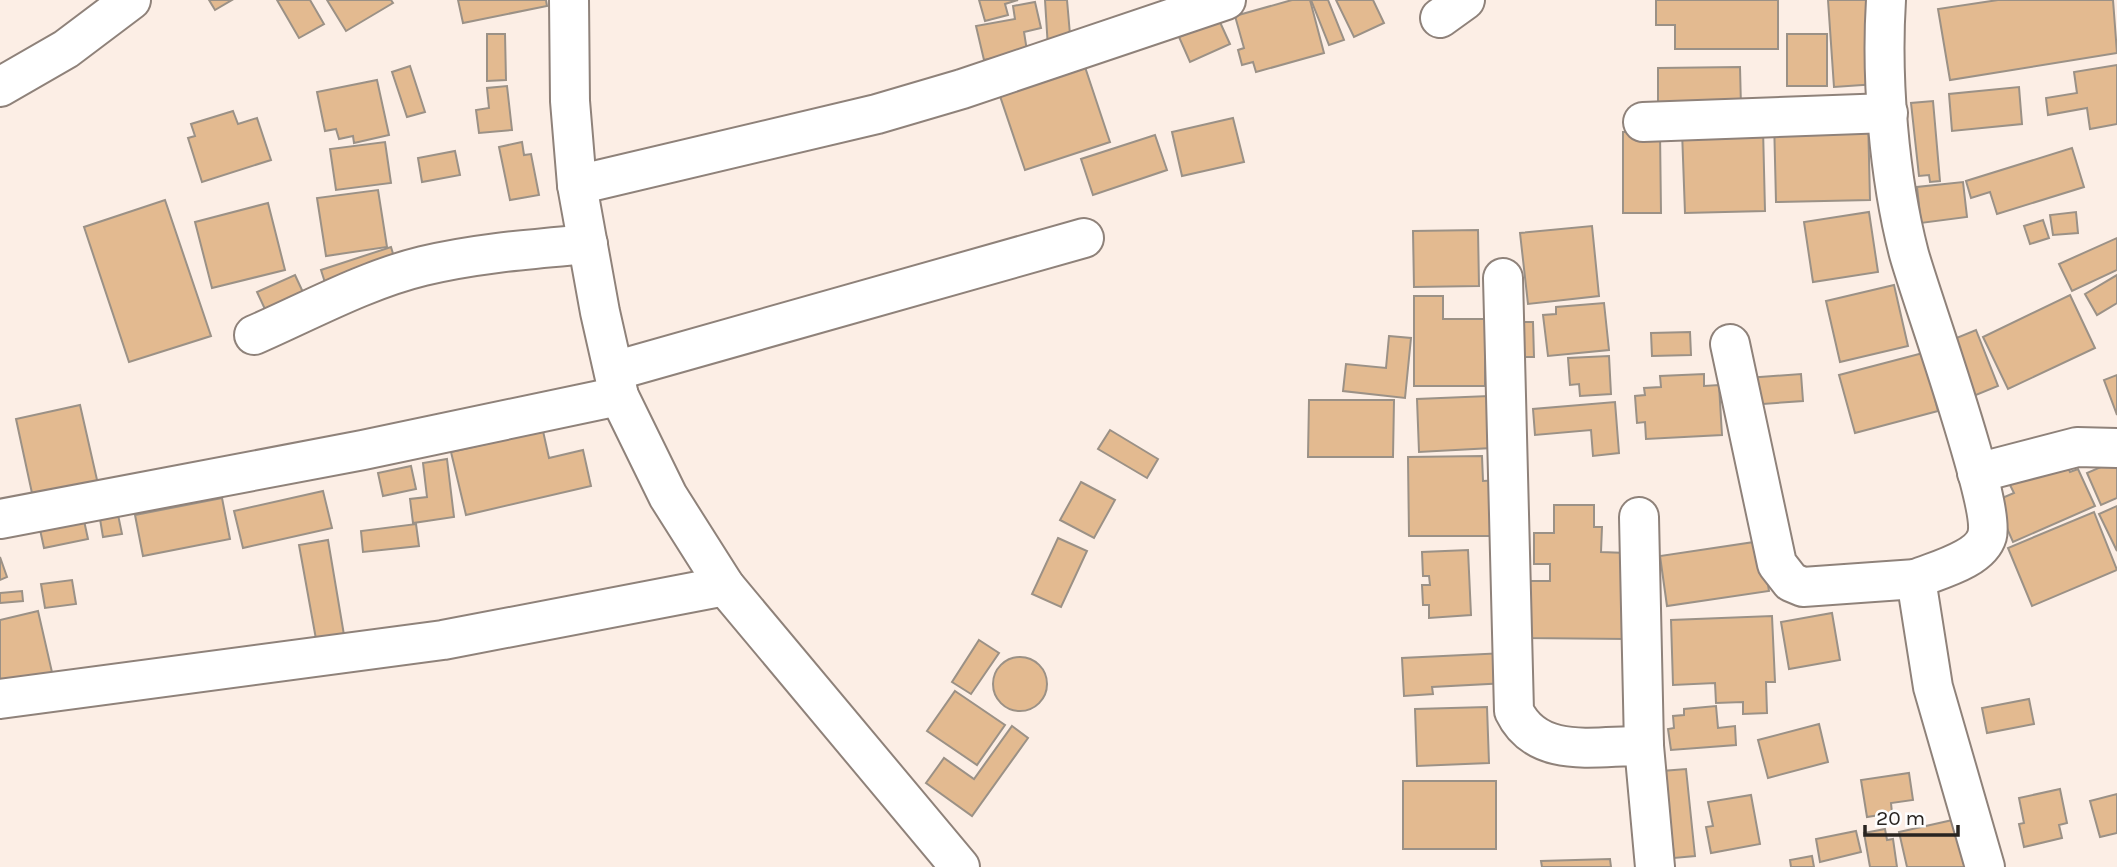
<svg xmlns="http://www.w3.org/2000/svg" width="2117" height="867" viewBox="0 0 2117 867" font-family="Karla,sans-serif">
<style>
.building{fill:#e3ba90;stroke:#9b9186;stroke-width:2}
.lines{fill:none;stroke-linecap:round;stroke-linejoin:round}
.minor-casing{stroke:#8f827a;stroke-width:42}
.minor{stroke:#fff;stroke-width:38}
</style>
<rect width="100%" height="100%" fill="#fceee5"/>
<g class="building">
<path d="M209,0H232L215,10Z"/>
<path d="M277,0H310L324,24L299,38Z"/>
<path d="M327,0H391L393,3L346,31Z"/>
<path d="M458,0H546L547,6L463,23Z"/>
<path d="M979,0H1018L1005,4L1008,15L985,21Z"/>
<path d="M1045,0H1067L1071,46L1048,48Z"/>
<path d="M1292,0H1310L1324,53L1256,72L1253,62L1242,65L1238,50L1244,48L1235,16Z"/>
<path d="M1311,0H1328L1344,40L1329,45Z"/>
<path d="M1336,0H1373L1384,23L1354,37Z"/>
<path d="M1656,0H1778V49H1675V25H1656Z"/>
<path d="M1828,0H1871L1877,84L1834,87Z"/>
<path d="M1998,0H2113L2117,53L1950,80L1938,9Z"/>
<path d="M1035,2L1041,28L1024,32L1027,51L984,60L976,26L1015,19L1013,6Z"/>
<path d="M1219,20L1230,44L1190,62L1179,37Z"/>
<path d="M487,34H505L506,80L487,81Z"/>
<rect x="1787" y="34" width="40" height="52"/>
<path d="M1084,64L1110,142L1025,170L999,93Z"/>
<path d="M2117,65V124L2090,129L2087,108L2048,115L2046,98L2077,93L2074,72Z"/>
<path d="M410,66L425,112L407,117L392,72Z"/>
<path d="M1740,67L1741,107L1658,108V68Z"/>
<path d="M377,80L389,135L354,143L353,136L339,139L336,129L325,131L317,92Z"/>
<path d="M507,86L512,130L479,133L476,110L489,108L487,88Z"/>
<path d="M2019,87L2022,124L1952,131L1949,94Z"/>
<path d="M1933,101L1940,181L1930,182L1929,175L1919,176L1911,103Z"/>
<path d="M233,111L238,124L257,118L271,160L202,182L188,138L195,136L191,124Z"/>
<path d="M1868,117L1870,200L1776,202L1774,119Z"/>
<path d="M1233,118L1244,162L1182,176L1172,132Z"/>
<path d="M1763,128L1765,211L1685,213L1682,131Z"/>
<path d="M1623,132H1660L1661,213H1623Z"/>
<path d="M1155,135L1167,170L1093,195L1081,159Z"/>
<path d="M385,142L391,183L336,190L330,149Z"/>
<path d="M522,142L524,155L531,154L539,195L510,200L499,147Z"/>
<path d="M2072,148L2084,187L1997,214L1990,192L1971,198L1966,181Z"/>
<path d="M455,151L460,175L422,182L418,158Z"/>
<path d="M1963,182L1967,217L1921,223L1917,187Z"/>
<path d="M378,190L387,247L326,256L317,198Z"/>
<path d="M165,200L211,336L129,362L84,227Z"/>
<path d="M268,203L285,270L212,288L195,222Z"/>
<path d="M1869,212L1878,272L1813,282L1804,222Z"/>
<path d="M2076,212L2078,233L2053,235L2050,215Z"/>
<path d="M2043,220L2049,238L2030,244L2024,226Z"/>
<path d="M1592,226L1599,296L1528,304L1520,233Z"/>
<path d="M1478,230L1479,286L1414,287L1413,231Z"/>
<path d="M2117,238V270L2072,291L2059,264Z"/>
<path d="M391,247L398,270L328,292L321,270Z"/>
<path d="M295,275L308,303L270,320L257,292Z"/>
<path d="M2117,275V303L2097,315L2085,294Z"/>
<path d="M1894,285L1908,346L1840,362L1826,301Z"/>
<path d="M2070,295L2095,348L2008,389L1983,337Z"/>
<path d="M1414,296H1443V319H1485V386H1414Z"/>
<path d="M1604,303L1609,350L1548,356L1543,315L1556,314V307Z"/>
<path d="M1512,322H1533L1534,357H1513Z"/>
<path d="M1976,330L1998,386L1971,397L1949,341Z"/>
<path d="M1690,332L1691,355L1652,356L1651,333Z"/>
<path d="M1389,336L1411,338L1405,398L1343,391L1346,364L1386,368Z"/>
<path d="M1923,353L1938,411L1855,433L1839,375Z"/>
<path d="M1609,356L1611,394L1580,396L1579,384L1570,385L1568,358Z"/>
<path d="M1704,374V386L1719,385L1722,435L1646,439L1645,422L1637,423L1635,396L1645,395L1644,388L1661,387L1660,376Z"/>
<path d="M1801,374L1803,401L1749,405L1747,378Z"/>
<path d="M2117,375V415L2104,380Z"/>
<path d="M1489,396L1492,448L1419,452L1417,399Z"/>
<path d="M1309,400H1394L1393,457H1308Z"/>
<path d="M1615,402L1619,453L1593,456L1591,430L1535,435L1533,409Z"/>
<path d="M80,405L100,493L35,507L16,419Z"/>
<path d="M1110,430L1158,459L1147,478L1098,449Z"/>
<path d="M543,431L549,458L583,450L591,486L466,515L451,452Z"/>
<path d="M1482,456L1483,481L1500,480L1501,536H1409L1408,457Z"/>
<path d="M447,459L454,517L413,523L410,499L427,497L423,463Z"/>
<path d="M2064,459L2070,472L2078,469L2095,506L2013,542L1995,501L2014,493L2009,483Z"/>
<path d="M2117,460V498L2101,505L2087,473Z"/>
<path d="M411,466L416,489L383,496L378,473Z"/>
<path d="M1081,482L1115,500L1094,538L1060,520Z"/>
<path d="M323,491L332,528L243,548L234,511Z"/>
<path d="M222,498L230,539L143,556L135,515Z"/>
<path d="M1554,505H1594V527H1602L1601,552L1627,553V639L1525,638L1526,581H1550V564H1534V533H1554Z"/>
<path d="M2117,506V551L2099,514Z"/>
<path d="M117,510L122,534L103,537L99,513Z"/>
<path d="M2094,512L2117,570L2032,606L2008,548Z"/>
<path d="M83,516L88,539L44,548L39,525Z"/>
<path d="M416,524L419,546L363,552L361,531Z"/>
<path d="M1058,538L1087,551L1061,607L1032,594Z"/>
<path d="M328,540L344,635L316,639L299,545Z"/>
<path d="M1761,541L1769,591L1667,606L1660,556Z"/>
<path d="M1468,550L1471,615L1429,618V605H1423L1422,585H1430L1429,576H1423L1422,552Z"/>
<path d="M0,557L7,577L0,580Z"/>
<path d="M72,580L76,604L45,608L41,584Z"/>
<path d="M22,591L23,601L0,603V593Z"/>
<path d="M38,611L54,681L4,692L0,677V620Z"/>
<path d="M1832,613L1840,660L1789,669L1781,622Z"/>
<path d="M1772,616L1775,682H1766L1767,713L1743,714V702L1716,703L1715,683L1673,685L1671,620Z"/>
<path d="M979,640L999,653L971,694L952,682Z"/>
<path d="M1505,653L1507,683L1432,687L1433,694L1404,696L1402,658Z"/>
<circle cx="1020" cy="684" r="27"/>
<path d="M955,691L1005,725L977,765L927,731Z"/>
<path d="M2029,699L2034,724L1987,733L1982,708Z"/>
<path d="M1716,706L1718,728L1735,726L1736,745L1671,750L1668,729L1674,728L1673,716L1684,715V709Z"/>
<path d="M1487,707L1489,763L1417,766L1415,709Z"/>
<path d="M1819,724L1828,762L1768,778L1758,740Z"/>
<path d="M1012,726L1028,738L972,816L926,783L944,758L974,779Z"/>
<path d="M1686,769L1695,856L1674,858L1673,847L1670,848L1662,771Z"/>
<path d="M1909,773L1913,800L1891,803L1892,813L1867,817L1861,780Z"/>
<rect x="1403" y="781" width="93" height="68"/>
<path d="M2060,789L2067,823L2059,825L2062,838L2024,847L2019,824L2024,823L2019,798Z"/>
<path d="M2117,794V833L2100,837L2090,801Z"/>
<path d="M1751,795L1760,844L1711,853L1706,827L1713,826L1708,802Z"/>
<path d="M1957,819L1968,867H1907L1899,832Z"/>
<path d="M1885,829L1887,840L1893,839L1897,867H1870L1864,833Z"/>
<path d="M1856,831L1861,852L1820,862L1816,839Z"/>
<path d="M1812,856L1814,867H1791L1790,860Z"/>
<path d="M1610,859L1611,867H1542L1541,861Z"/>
</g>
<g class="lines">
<defs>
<g id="minor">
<path d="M569,0L570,101L577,185L600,312L619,396L668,496L725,586L960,867"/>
<path d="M1886,0C1881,79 1889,177 1909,254C1922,301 1996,503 1987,536C1980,560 1937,570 1916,579L1933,687L1985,867"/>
<path d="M1440,18L1465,0"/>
<path d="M0,87L66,49L131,0"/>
<path d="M1643,122L1888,113"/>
<path d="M577,185L877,114L962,89L1226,0"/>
<path d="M1503,278L1514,711C1538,761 1598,745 1644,746L1655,867"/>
<path d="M254,335C309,311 365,280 423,266C477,253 533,249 588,244"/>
<path d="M1730,344L1777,564L1791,582L1803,587L1916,579"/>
<path d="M614,371L1084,238"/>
<path d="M1977,473L2077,447L2117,448"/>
<path d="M1639,517L1644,746"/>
<path d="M0,519L363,450L619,396"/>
<path d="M0,699L443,640L725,586"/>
</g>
</defs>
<use href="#minor" class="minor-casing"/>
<use href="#minor" class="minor"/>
</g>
<path d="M1865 825v10h93v-10" fill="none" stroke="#292420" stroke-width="3.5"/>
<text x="1876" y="825" font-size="21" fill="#292420" stroke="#fefefe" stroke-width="5" paint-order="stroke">20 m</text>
</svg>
